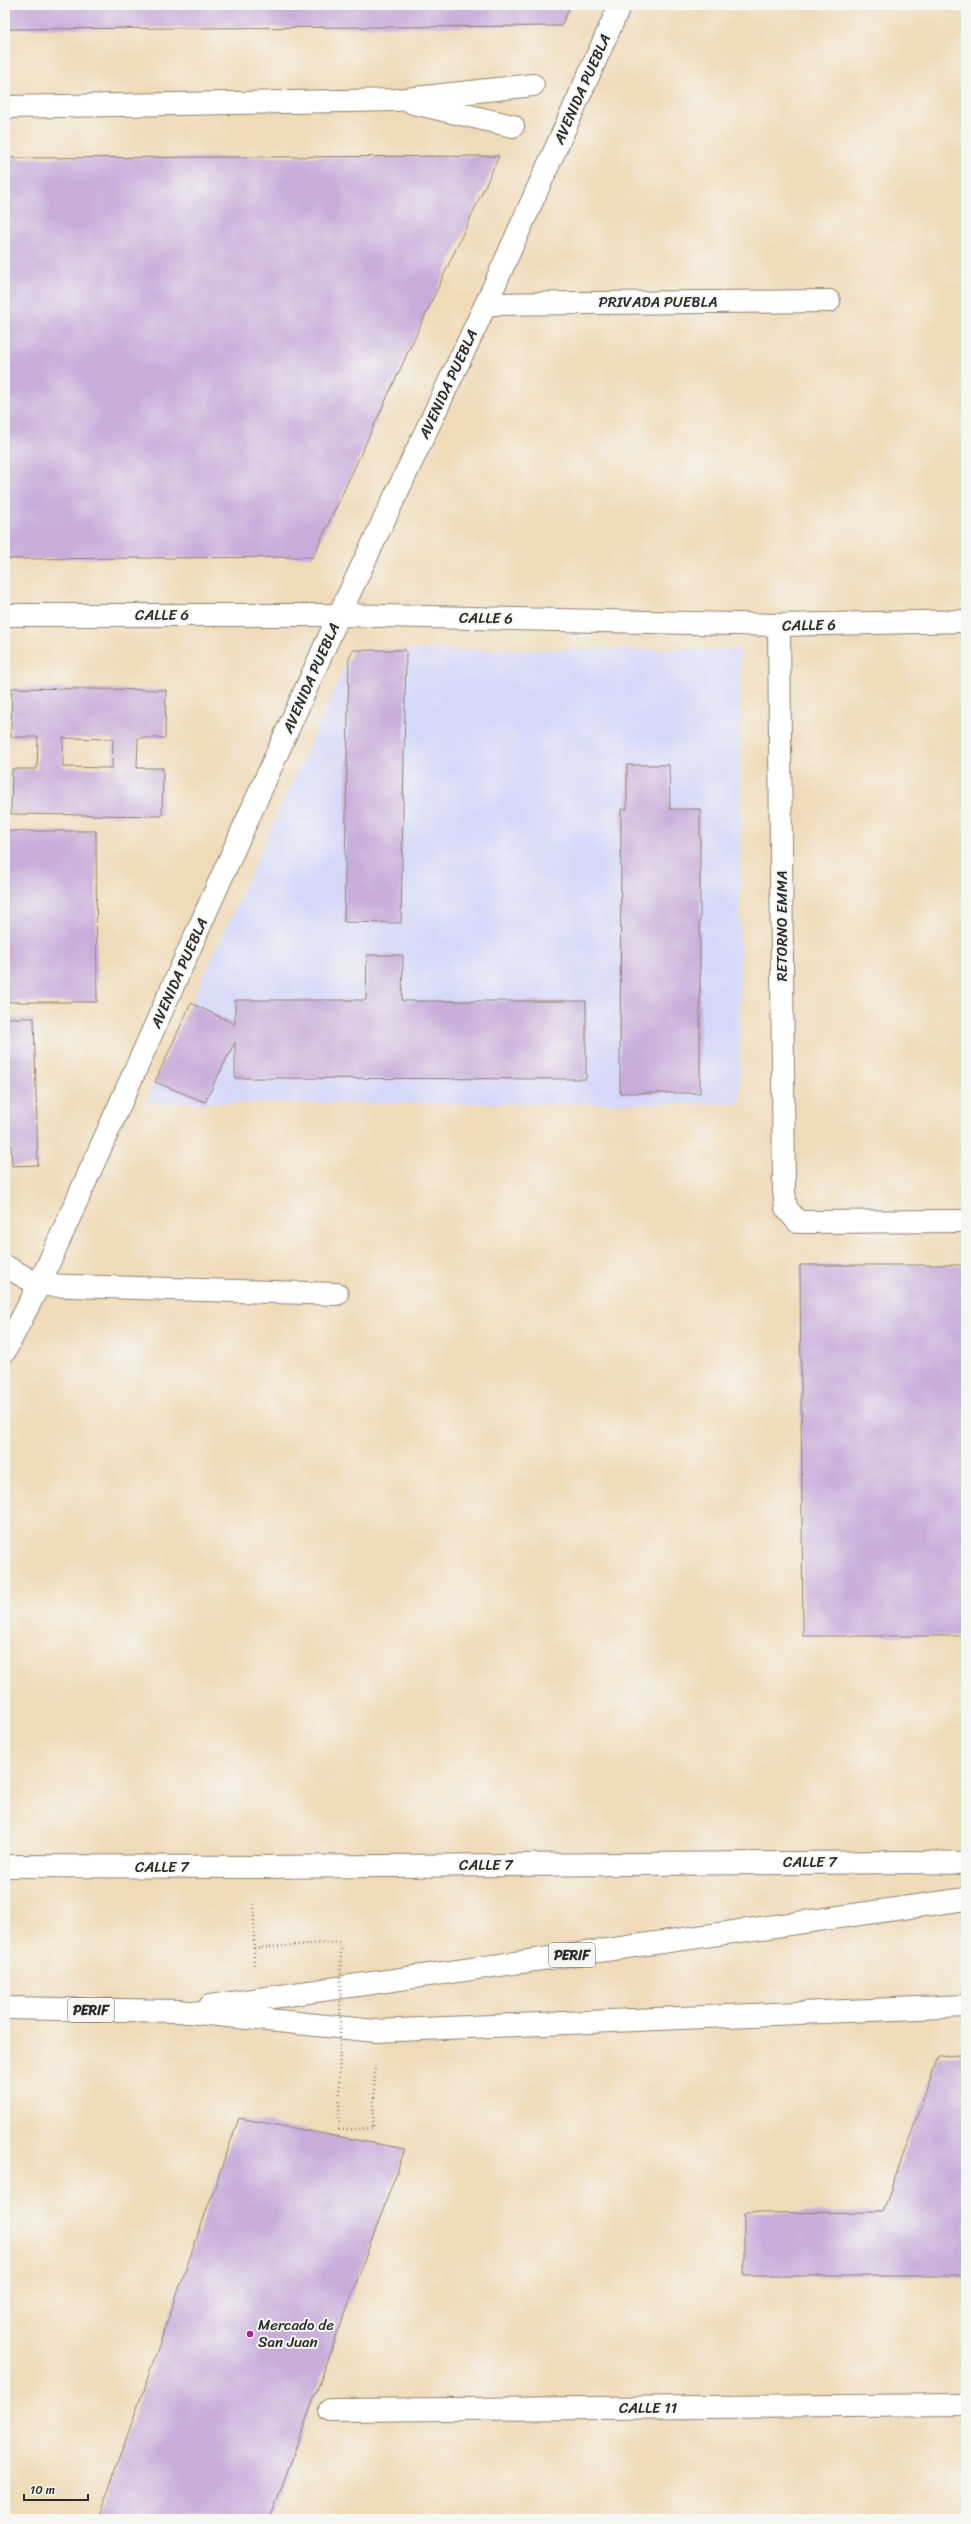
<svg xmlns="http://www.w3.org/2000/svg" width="971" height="2524" viewBox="0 0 971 2524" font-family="Sriracha,sans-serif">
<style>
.built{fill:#d5d8f9}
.building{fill:#c8adda;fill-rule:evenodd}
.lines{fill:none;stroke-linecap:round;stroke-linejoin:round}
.minor-casing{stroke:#8e8372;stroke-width:24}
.major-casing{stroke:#8e8372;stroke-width:24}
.path{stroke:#8e8372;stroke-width:2.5;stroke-dasharray:1 3;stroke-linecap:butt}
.minor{stroke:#fff;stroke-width:22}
.major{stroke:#fff;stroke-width:22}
.path-bridge{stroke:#8e8372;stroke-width:2.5;stroke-dasharray:1 3;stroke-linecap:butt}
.poi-dot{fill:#b5179e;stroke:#f6f6f2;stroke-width:1.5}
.labels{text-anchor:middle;stroke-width:4;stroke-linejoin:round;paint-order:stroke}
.shield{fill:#f6f6f2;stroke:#686867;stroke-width:1}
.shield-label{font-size:14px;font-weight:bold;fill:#2b2b2b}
.street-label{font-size:15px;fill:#2b2b2b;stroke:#f6f6f2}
.poi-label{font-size:15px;fill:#2b2b2b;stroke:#f6f6f2;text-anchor:start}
</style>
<rect width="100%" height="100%" fill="#f6f6f2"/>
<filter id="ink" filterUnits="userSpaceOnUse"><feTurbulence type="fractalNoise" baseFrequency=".025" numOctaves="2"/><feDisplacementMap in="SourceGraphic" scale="8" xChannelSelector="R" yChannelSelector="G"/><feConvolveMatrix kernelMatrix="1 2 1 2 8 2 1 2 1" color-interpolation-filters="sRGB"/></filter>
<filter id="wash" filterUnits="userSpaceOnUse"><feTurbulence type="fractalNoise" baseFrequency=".012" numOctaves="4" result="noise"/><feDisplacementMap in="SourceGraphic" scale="16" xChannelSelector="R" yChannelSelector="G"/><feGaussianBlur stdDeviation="0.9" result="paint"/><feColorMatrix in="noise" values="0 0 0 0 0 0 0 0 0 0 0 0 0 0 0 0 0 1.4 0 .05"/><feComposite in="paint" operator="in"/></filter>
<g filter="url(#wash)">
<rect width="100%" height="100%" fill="#f0dbb9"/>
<path class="built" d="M741,649L740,1104L146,1103L353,650Z"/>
<g id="blocks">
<g class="building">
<path d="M5,5H571L561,26L5,29Z"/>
<path d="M499,156L313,557L5,559V158Z"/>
<path d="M353,650H406L401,923L344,922L349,659Z"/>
<path d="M12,688L166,690L165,738H138L137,768H163L162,816L11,814L12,769H37L38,737H11ZM63,738L113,739L112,768L63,767Z"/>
<path d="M627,765H669L670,809H700V1093H620L621,809H627Z"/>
<path d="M5,831H96L97,1002H5Z"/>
<path d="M367,955H403L402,1001H586V1079L235,1078V1042L205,1102L155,1082L191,1003L235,1024V1000H366Z"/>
<path d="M5,1018H34L38,1165L12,1166L11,1145H5Z"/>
<path d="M800,1265H966V1636H803Z"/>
<path d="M966,2054V2276H744V2213L883,2212L938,2057Z"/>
<path d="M239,2118L405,2149L270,2519H98Z"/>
</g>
</g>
</g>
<g filter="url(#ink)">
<use href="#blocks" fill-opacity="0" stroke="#8e8372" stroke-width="1"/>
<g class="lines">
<defs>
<g id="minor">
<path d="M413,103L513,126"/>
<path d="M5,107L397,100L533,85"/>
<path d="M486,304L829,301"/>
<path d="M5,615H339L779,625L966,621"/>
<path d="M779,625L784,1191L786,1208L798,1222L966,1221"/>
<path d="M5,1266L39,1285L337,1294"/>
<path d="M5,1351L39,1285L339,615L486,304L620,5"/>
<path d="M330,2410L966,2405"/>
</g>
<g id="major">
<path d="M5,1866L254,1867L911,1862L966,1863"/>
<path d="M210,2006L966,1899"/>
<path d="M5,2008L178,2011L376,2031L966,2006"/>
</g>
</defs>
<use href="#minor" class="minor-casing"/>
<use href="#major" class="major-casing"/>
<g class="path">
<path d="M254,1948L341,1942"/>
<path d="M254,1965V1902"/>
<path d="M339,2130L373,2128L375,2066"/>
</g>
<use href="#minor" class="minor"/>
<use href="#major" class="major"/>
<path class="path-bridge" d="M339,2130L341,1942"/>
</g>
</g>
<circle class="poi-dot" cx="250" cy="2334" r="4"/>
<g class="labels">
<g class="shield">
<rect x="549" y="1943" width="46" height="24" rx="3"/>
<rect x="68" y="1998" width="46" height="24" rx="3"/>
</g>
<g class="shield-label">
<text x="572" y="1960">PERIF</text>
<text x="91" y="2015">PERIF</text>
</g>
<g class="street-label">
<text transform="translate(582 89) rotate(-66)" y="5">AVENIDA PUEBLA</text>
<text x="658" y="307">PRIVADA PUEBLA</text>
<text transform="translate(448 384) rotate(-65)" y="5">AVENIDA PUEBLA</text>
<text x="162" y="620">CALLE 6</text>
<text transform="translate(486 618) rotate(1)" y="5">CALLE 6</text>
<text transform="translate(809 625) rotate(-1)" y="5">CALLE 6</text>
<text transform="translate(311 678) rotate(-66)" y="5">AVENIDA PUEBLA</text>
<text transform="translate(782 926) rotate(-90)" y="5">RETORNO EMMA</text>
<text transform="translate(179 973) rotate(-66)" y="5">AVENIDA PUEBLA</text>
<text x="810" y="1867">CALLE 7</text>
<text x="486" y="1870">CALLE 7</text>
<text x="162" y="1872">CALLE 7</text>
<text x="648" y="2413">CALLE 11</text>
</g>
<g class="poi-label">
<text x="258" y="2330">Mercado de<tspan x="258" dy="17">San Juan</tspan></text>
</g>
</g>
<rect width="971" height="2524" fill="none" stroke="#f6f6f2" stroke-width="20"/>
<path d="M24 2494v6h64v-6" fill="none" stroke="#2b2b2b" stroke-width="2"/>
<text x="30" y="2494" font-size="12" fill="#2b2b2b" stroke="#f6f6f2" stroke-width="3" paint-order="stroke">10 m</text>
</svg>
